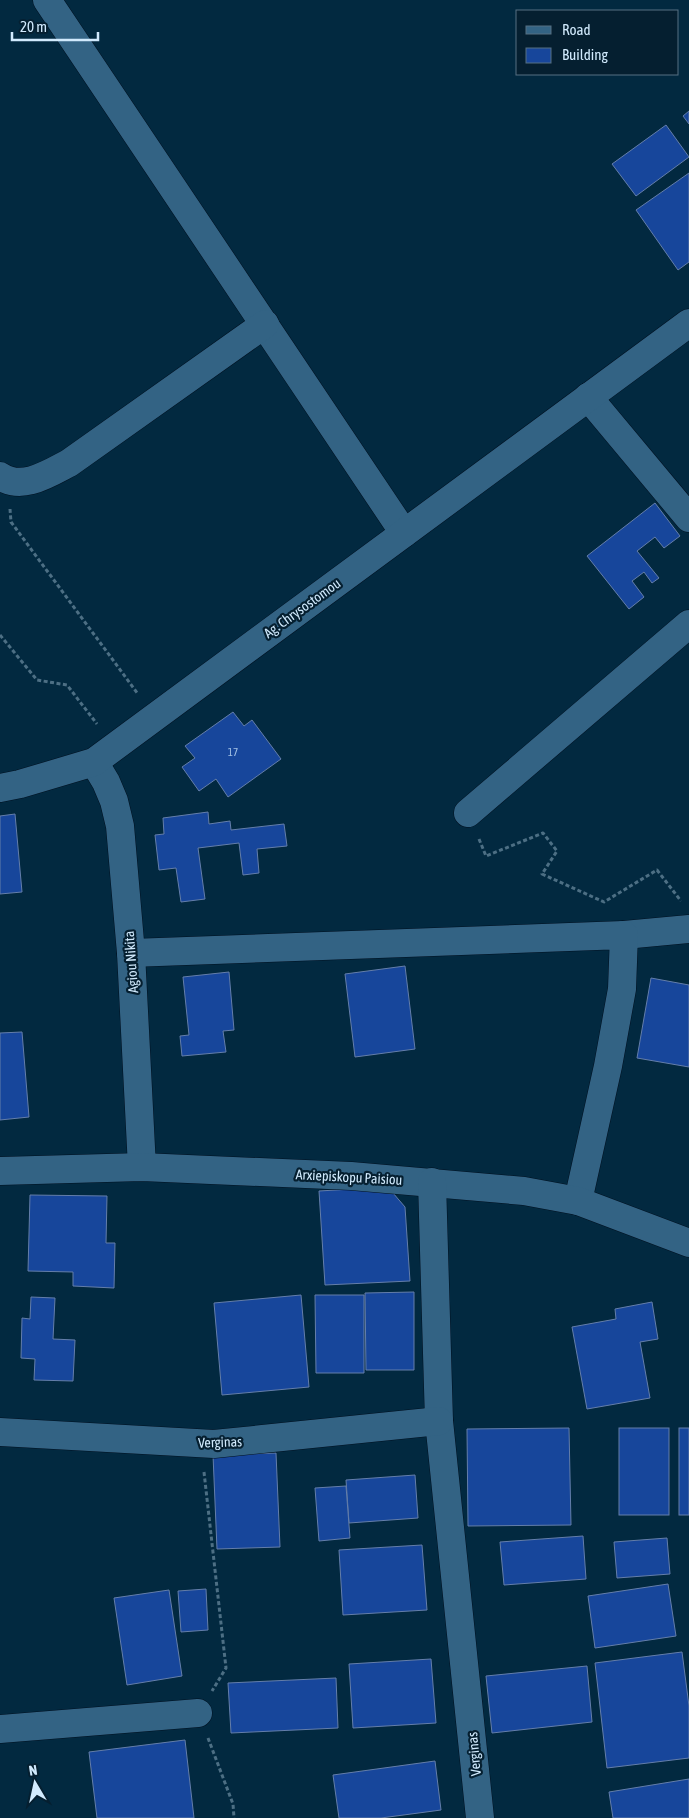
<svg xmlns="http://www.w3.org/2000/svg" width="689" height="1818" viewBox="0 0 689 1818" font-family="'Asap Condensed',sans-serif">
<style>
.building{fill:#17469b;stroke:#647eaa}
.lines{fill:none;stroke-linecap:round;stroke-linejoin:round}
.minor-casing{stroke:#001121;stroke-width:29}
.path{stroke:#4d6f84;stroke-width:3;stroke-dasharray:4 2.5;stroke-linecap:butt}
.minor{stroke:#336384;stroke-width:28}
.labels{text-anchor:middle;stroke-width:4.5;stroke-linejoin:round;paint-order:stroke}
.number-label{font-size:11px;fill:#a2c1e4}
.street-label{font-size:14px;fill:#d1eafd;stroke:#051f30}
</style>
<rect width="100%" height="100%" fill="#022940"/>
<g class="building">
<path d="M689,111V124L683,116Z"/>
<path d="M666,125L689,157L636,196L612,164Z"/>
<path d="M689,173V262L678,270L636,210Z"/>
<path d="M655,503L680,536L664,548L655,537L637,551L659,578L652,583L644,572L632,581L644,597L629,609L587,556Z"/>
<path d="M233,712L244,726L252,720L281,759L228,797L216,779L199,791L182,767L195,758L185,746Z"/>
<path d="M208,812L209,824L230,821L231,830L284,824L287,846L257,849L259,873L243,875L239,843L198,848L205,899L181,902L176,868L159,870L155,835L164,834L163,818Z"/>
<path d="M15,814L22,892L0,894V816Z"/>
<path d="M405,966L415,1049L355,1057L345,974Z"/>
<path d="M229,972L234,1030L223,1031L226,1052L182,1056L180,1036L189,1035L183,977Z"/>
<path d="M651,978L689,985V1067L637,1058Z"/>
<path d="M22,1032L29,1117L0,1120V1033Z"/>
<path d="M369,1188L393,1193L405,1207L410,1281L325,1285L319,1191Z"/>
<path d="M30,1195L107,1196L106,1243H115L114,1288L73,1286V1272L28,1271Z"/>
<path d="M414,1292V1370H366L365,1293Z"/>
<path d="M301,1295L309,1387L222,1395L214,1303Z"/>
<path d="M315,1295H364V1373H316Z"/>
<path d="M31,1297L55,1298L53,1339L75,1340L73,1381L34,1380L35,1359L21,1358L22,1318L30,1319Z"/>
<path d="M652,1302L658,1339L640,1342L650,1398L587,1409L572,1327L616,1319L615,1309Z"/>
<path d="M569,1428L571,1525L468,1526L467,1429Z"/>
<rect x="619" y="1428" width="50" height="87"/>
<rect x="679" y="1428" width="10" height="87"/>
<path d="M276,1453L280,1547L217,1549L213,1455Z"/>
<path d="M415,1475L418,1518L349,1523L346,1480Z"/>
<path d="M346,1486L350,1538L319,1541L315,1488Z"/>
<path d="M583,1536L586,1579L504,1585L500,1542Z"/>
<path d="M667,1538L670,1574L617,1578L614,1542Z"/>
<path d="M422,1545L427,1610L343,1615L339,1550Z"/>
<path d="M668,1584L676,1636L595,1648L588,1596Z"/>
<path d="M206,1589L208,1630L181,1632L178,1591Z"/>
<path d="M169,1590L182,1676L127,1685L114,1598Z"/>
<path d="M682,1652L689,1706V1758L607,1768L595,1663Z"/>
<path d="M431,1659L436,1723L353,1728L349,1664Z"/>
<path d="M587,1666L592,1722L492,1733L486,1676Z"/>
<path d="M336,1678L338,1728L231,1733L228,1683Z"/>
<path d="M185,1740L194,1818H97L89,1752Z"/>
<path d="M435,1761L441,1810L381,1818H339L333,1775Z"/>
<path d="M689,1779V1818H613L609,1792Z"/>
</g>
<g class="lines">
<defs>
<g id="minor">
<path d="M47,0L404,533"/>
<path d="M588,397L689,518"/>
<path d="M0,476C22,491 48,474 69,463L265,324"/>
<path d="M94,762L106,782L114,801L120,826L131,953L142,1167"/>
<path d="M0,788L20,784L94,762L689,323"/>
<path d="M468,813L689,624"/>
<path d="M624,935L689,929"/>
<path d="M131,953L624,935L622,989L608,1066L578,1201"/>
<path d="M0,1171L142,1167L351,1176L524,1191L578,1201L689,1243"/>
<path d="M432,1182L439,1421L480,1818"/>
<path d="M0,1432L214,1444L439,1421"/>
<path d="M0,1729L198,1713"/>
</g>
</defs>
<use href="#minor" class="minor-casing"/>
<g class="path">
<path d="M10,509L11,522L138,694"/>
<path d="M0,635L37,680L67,685L97,724"/>
<path d="M479,839L486,856L543,833L557,851L542,874L604,902L657,870L681,901"/>
<path d="M204,1472L226,1668L212,1691"/>
<path d="M208,1738L233,1804L234,1818"/>
</g>
<use href="#minor" class="minor"/>
</g>
<g class="labels">
<g class="number-label">
<text x="233" y="756">17</text>
</g>
<g class="street-label">
<text transform="translate(302 608) rotate(-36)" y="5">Ag. Chrysostomou</text>
<text transform="translate(131 962) rotate(-94)" y="5">Agiou Nikita</text>
<text transform="translate(349 1177) rotate(3)" y="5">Arxiepiskopu Paisiou</text>
<text transform="translate(220 1442) rotate(-2)" y="5">Verginas</text>
<text transform="translate(474 1754) rotate(-95)" y="5">Verginas</text>
</g>
</g>
<rect x="516" y="10" width="162" height="65" fill="#051f30" stroke="#577082"/>
<rect x="526" y="26" width="25" height="8" fill="#336384" stroke="#577082"/>
<text x="562" y="35" font-size="15" fill="#d1eafd">Road</text>
<rect x="526" y="48" width="25" height="15" fill="#17469b" stroke="#577082"/>
<text x="562" y="60" font-size="15" fill="#d1eafd">Building</text>
<g transform="translate(35 1783) rotate(351)" stroke="#051f30" stroke-width="4" paint-order="stroke">
<path d="M0-4L9 19L0 12L-9 19Z" fill="#d1eafd"/>
<text y="-8" font-size="14" font-weight="bold" text-anchor="middle" fill="#d1eafd">N</text>
</g>
<path d="M12 32v8h86v-8" fill="none" stroke="#d1eafd" stroke-width="2.5"/>
<text x="20" y="32" font-size="15" fill="#d1eafd" stroke="#051f30" stroke-width="4" paint-order="stroke">20 m</text>
</svg>
